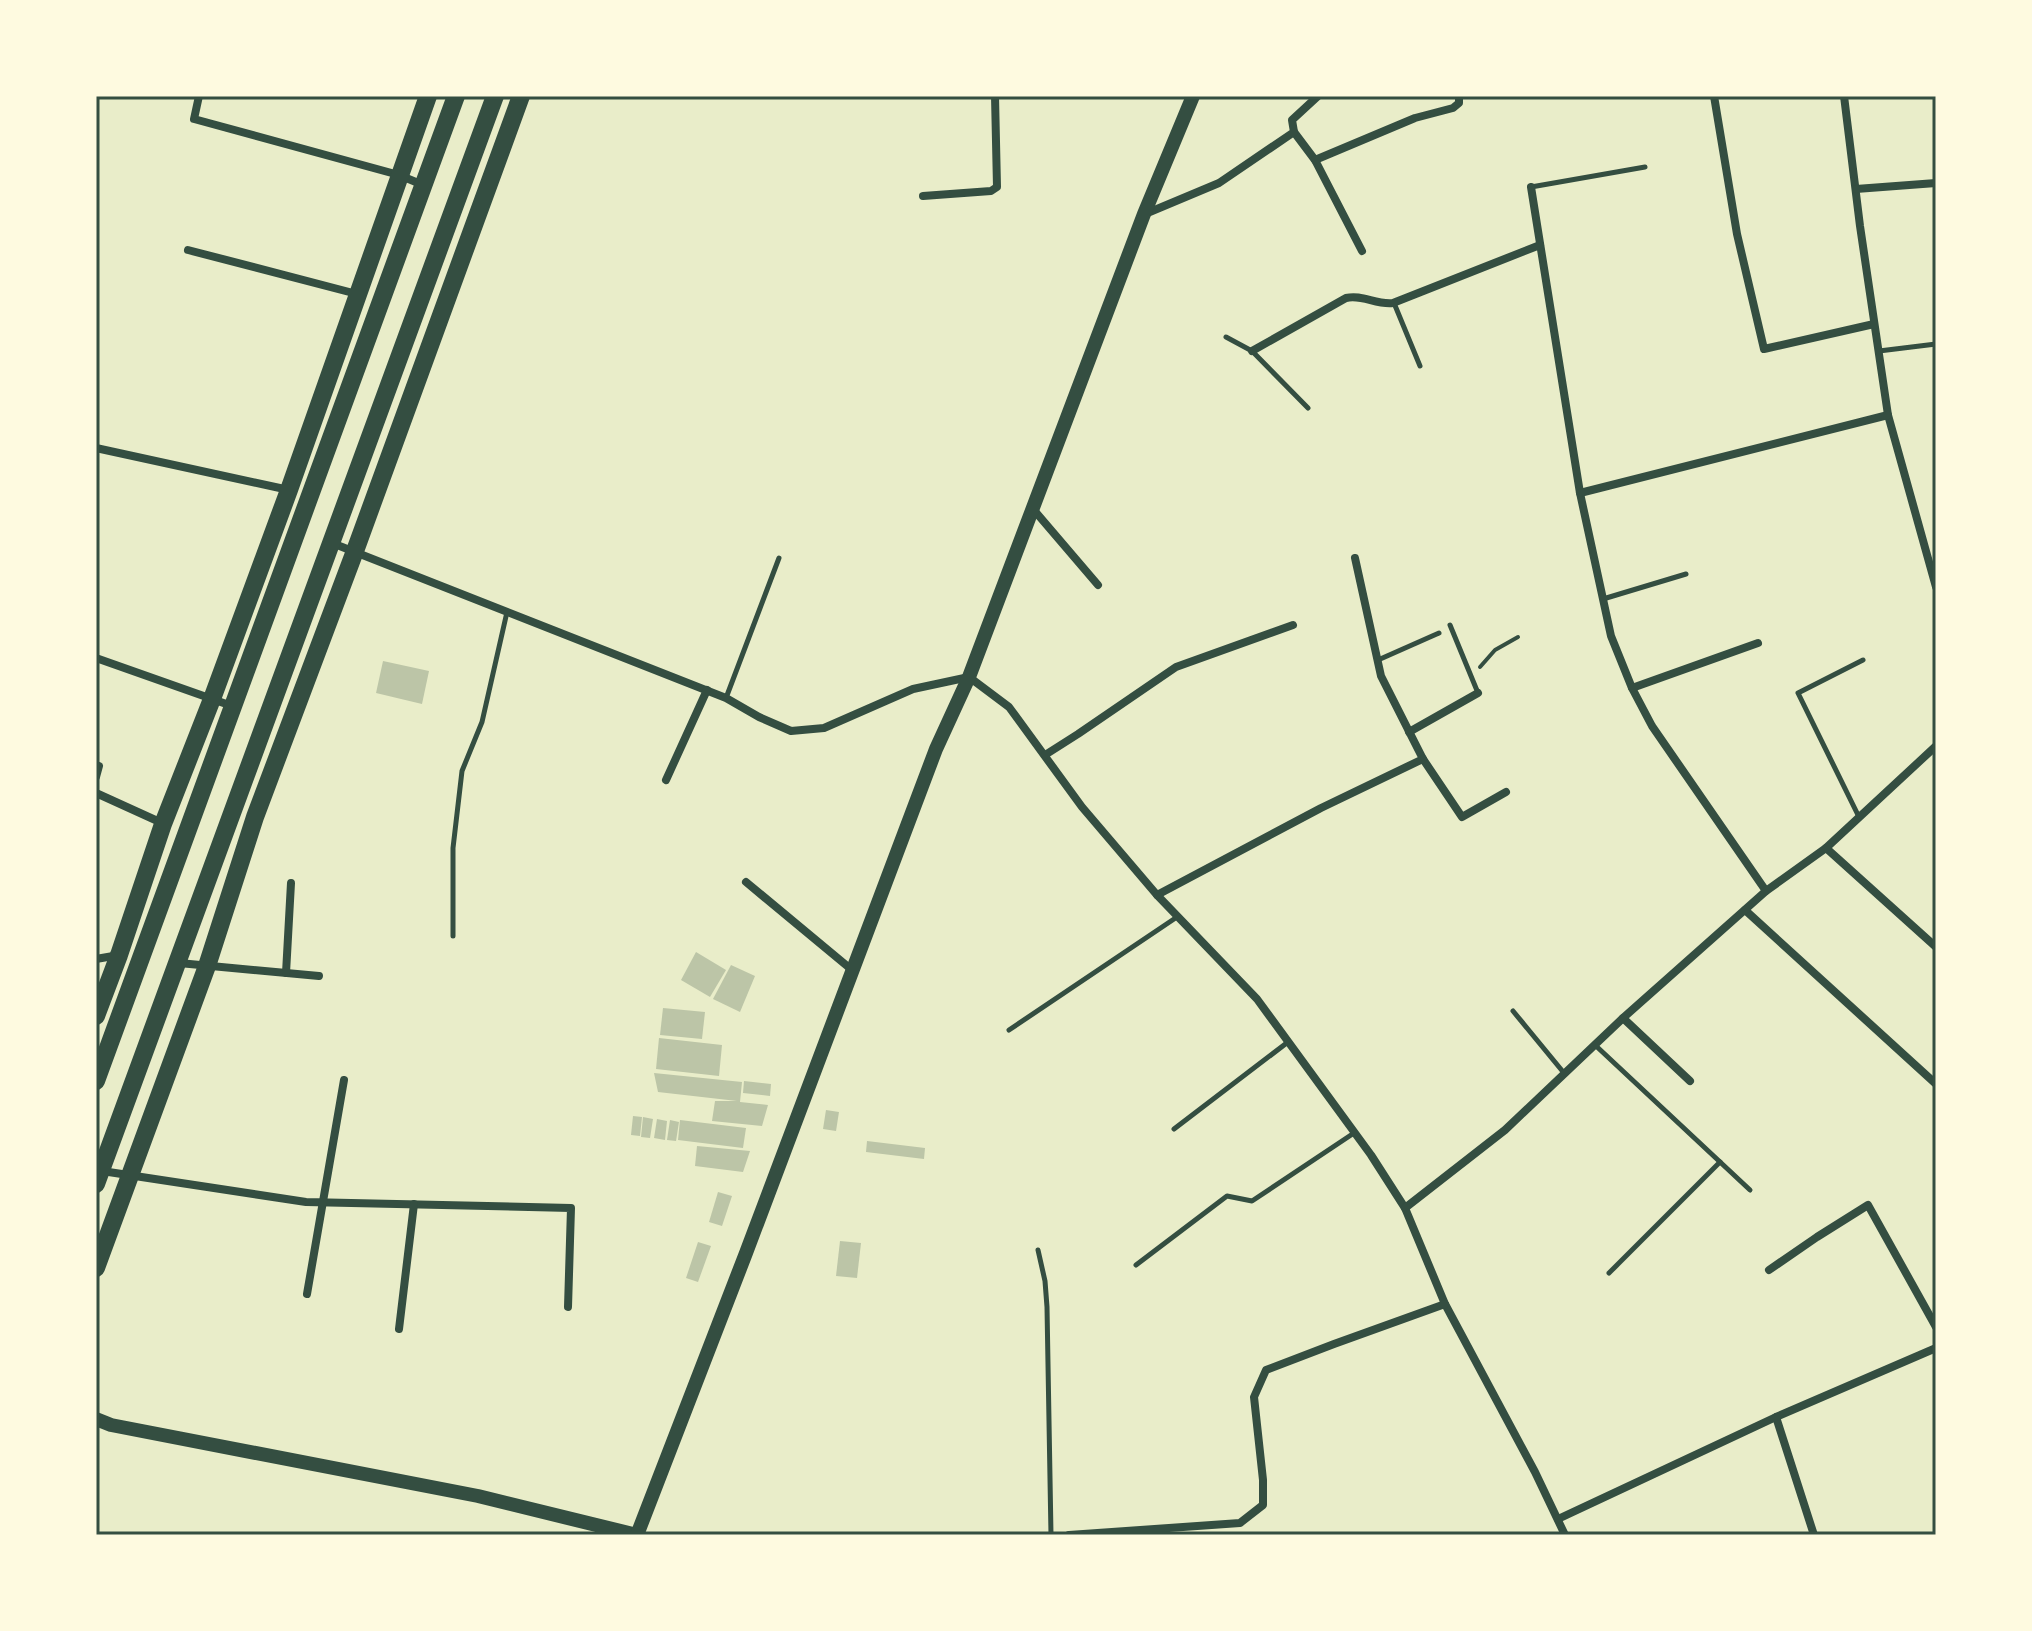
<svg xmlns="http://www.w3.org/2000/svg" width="2032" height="1631" viewBox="0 0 2032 1631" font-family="'Crimson Pro',serif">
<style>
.building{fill:#bcc5a7}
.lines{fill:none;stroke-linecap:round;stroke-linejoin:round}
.path{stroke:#344e41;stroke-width:4}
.service{stroke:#344e41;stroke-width:5}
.minor{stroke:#344e41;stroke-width:8}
.tertiary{stroke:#344e41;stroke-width:14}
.trunk{stroke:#344e41;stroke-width:18}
.neatline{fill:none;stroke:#344e41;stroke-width:3}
</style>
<rect width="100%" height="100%" fill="#e9edc9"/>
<g class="building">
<path d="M383,661L429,671L422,704L376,693Z"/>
<path d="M696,952L726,970L710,997L681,980Z"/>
<path d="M731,965L755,976L740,1012L713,999Z"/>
<path d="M663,1008L705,1012L702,1039L660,1035Z"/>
<path d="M659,1038L722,1045L719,1076L656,1069Z"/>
<path d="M654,1073L742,1082L740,1102L768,1105L762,1126L712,1121L715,1101H737L658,1092Z"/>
<path d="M744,1081L771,1084L770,1096L743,1093Z"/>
<path d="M826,1110L839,1112L836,1131L823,1129Z"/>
<path d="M633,1116L642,1117L640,1136L631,1135Z"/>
<path d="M643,1117L653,1119L650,1138L641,1137Z"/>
<path d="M657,1119L667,1121L665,1140L654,1138Z"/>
<path d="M670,1120L679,1122L676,1141L667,1140Z"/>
<path d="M680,1120L746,1128L743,1148L678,1140Z"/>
<path d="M867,1141L925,1148L924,1159L866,1152Z"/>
<path d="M697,1146L750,1151L743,1172L695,1166Z"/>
<path d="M718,1192L732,1196L722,1226L709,1222Z"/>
<path d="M840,1241L861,1243L857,1278L836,1276Z"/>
<path d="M698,1242L711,1246L698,1282L686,1278Z"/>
</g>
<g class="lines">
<path class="path" d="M1480,667L1495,650L1518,637"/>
<g class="service">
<path d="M1531,187L1645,167"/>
<path d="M1394,303L1420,366"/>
<path d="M1226,337L1252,351L1308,408"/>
<path d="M1879,351L1936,344"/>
<path d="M1603,599L1686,574"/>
<path d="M1450,625L1478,693"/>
<path d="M1378,660L1439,633"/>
<path d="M726,698L779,558"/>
<path d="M1859,817L1798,693L1863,660"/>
<path d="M453,936V848L462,771L482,722L507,612"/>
<path d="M1513,1011L1564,1073"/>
<path d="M1009,1030L1177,917"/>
<path d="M1595,1045L1750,1190"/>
<path d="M1174,1129L1288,1042"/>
<path d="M1038,1250L1045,1281L1047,1307L1051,1535"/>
<path d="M1136,1265L1227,1196L1252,1201L1354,1133"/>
<path d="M1609,1273L1720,1162"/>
</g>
<g class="minor">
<path d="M199,96L194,119L399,175L423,185"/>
<path d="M1714,96L1737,234L1764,349L1874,324"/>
<path d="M1844,96L1860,226L1888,415L1936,587"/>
<path d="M1294,132L1315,160L1362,251"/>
<path d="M1315,160L1415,118L1453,108L1459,103V96"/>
<path d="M1531,187L1580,493L1611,636L1632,688L1652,726L1766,891"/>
<path d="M1856,189L1936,183"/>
<path d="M923,196L991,191L997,187L995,96"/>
<path d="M1145,214L1219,183L1294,132L1292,120L1318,96"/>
<path d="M188,250L357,294"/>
<path d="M1252,351L1346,298C1362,294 1376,305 1393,303L1540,245"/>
<path d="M96,448L289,490"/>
<path d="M1580,493L1888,415"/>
<path d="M1033,509L1098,585"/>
<path d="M332,543L726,698L759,717L791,731L824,728L913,689L969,677L1009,707L1082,807L1157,895L1257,999L1371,1155L1405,1208L1445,1304L1535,1472L1565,1535"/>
<path d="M1355,558L1381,676L1423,759L1462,817L1506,792"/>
<path d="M96,658L232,706"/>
<path d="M1632,688L1758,643"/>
<path d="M1409,732L1478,693"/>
<path d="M1045,755L1078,734L1176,667L1293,625"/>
<path d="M96,765L99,766L96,777"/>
<path d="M666,780L707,690"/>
<path d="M96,793L162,823"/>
<path d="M1826,848L1936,947"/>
<path d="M746,882L852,970"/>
<path d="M1157,895L1321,808L1423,759"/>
<path d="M1745,910L1936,1084"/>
<path d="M96,959L119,955"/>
<path d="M179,963L319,976"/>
<path d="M286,973L291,883"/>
<path d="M1623,1018L1690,1081"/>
<path d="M102,1171L306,1202L571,1208L568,1307"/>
<path d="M1405,1208L1505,1130L1623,1018L1766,891L1826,848L1936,746"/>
<path d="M1769,1270L1817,1237L1868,1205L1936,1327"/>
<path d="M307,1294L344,1080"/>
<path d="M399,1329L414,1204"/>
<path d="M1776,1417L1814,1535"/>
<path d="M1558,1519L1776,1417L1936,1348"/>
<path d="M1069,1535L1240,1523L1263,1505V1480L1254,1397L1266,1370L1334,1344L1445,1304"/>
</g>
<g class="tertiary">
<path d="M96,1419L111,1425L478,1496L637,1535"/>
<path d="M637,1535L746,1253L936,749L969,677L1144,214L1193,96"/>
</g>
<g class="trunk">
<path d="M96,1016L119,955L163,824L212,699L289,490L428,96"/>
<path d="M96,1081L456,96"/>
<path d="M96,1184L495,96"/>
<path d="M96,1268L207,966L255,817L355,551L521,96"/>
</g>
</g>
<rect width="2032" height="1631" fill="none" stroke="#fefae0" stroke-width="196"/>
<rect x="98" y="98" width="1836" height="1435" class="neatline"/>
</svg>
